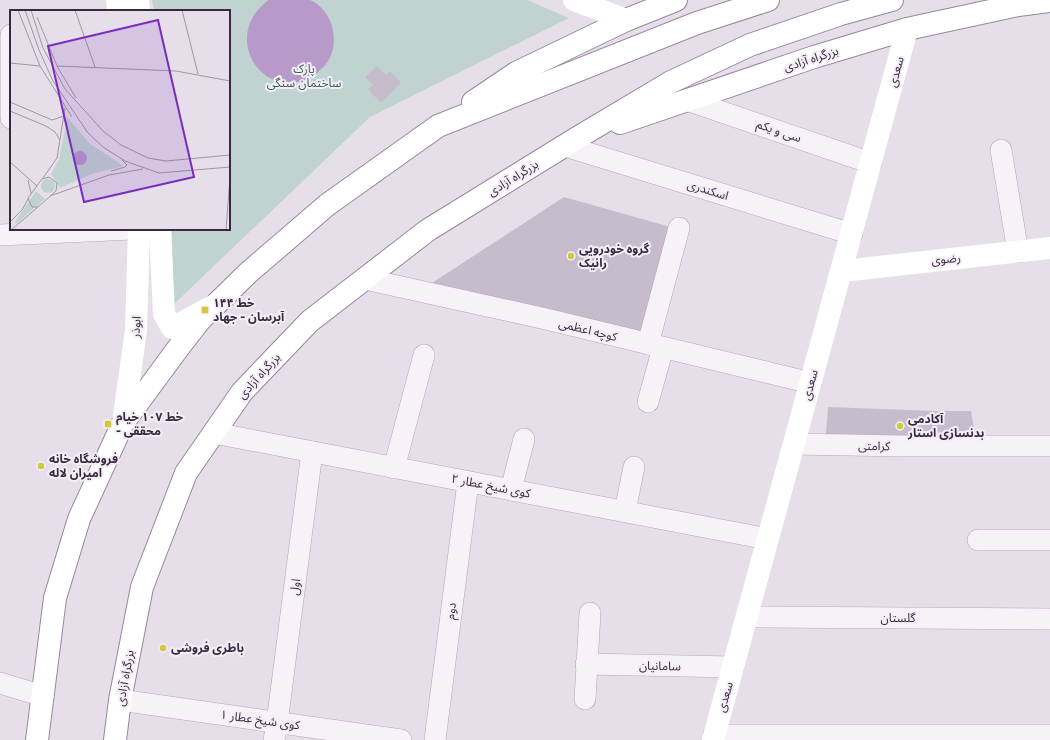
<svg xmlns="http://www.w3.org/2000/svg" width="1050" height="740" viewBox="0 0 1050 740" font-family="'Fira Sans','Noto Sans Arabic',sans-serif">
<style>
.green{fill:#c0d3d0}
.water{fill:#b79ac9}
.building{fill:#c7bccb}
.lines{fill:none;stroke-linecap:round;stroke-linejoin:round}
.street-casing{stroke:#b2a8b6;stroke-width:22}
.highway-casing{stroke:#98869f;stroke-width:24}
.street{stroke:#f6f2f7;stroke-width:21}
.secondary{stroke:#fff;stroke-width:22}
.highway{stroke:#fff;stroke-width:22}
.poi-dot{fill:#cfc843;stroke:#f4eff6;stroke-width:1.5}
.labels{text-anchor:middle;stroke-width:4;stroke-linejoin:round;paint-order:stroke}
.street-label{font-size:12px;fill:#3a2840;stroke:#f4eff6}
.park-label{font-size:12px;fill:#355c58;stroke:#f4eff6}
.poi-label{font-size:12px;font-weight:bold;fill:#3a2840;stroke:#f4eff6;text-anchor:start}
.inset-road{fill:none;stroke:#a196a5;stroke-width:1}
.view{fill:#7b2cbf;fill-opacity:0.15;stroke:#7b2cbf;stroke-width:2}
.inset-edge{fill:none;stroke:#3a2840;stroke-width:2}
</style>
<rect width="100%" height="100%" fill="#e6dfe9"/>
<path class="green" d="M152,0H527L569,18L370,117L173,305L172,229H229V11H154Z"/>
<path class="water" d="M268,0C278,0 288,0 298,0C302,0 307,0 310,0C313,1 316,3 318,5C331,15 336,32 333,49C331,57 327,64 321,69C315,76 307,80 297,82C257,89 232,42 257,11C260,7 264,4 268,0Z"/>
<g class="building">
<path d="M377,66L386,75L390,71L401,83L381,103L368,89L373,85L365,77Z"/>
<path d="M564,197L674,228L645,339L439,291L432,283Z"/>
<path d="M828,407L935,411H971L976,441L825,445Z"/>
</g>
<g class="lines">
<defs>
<g id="street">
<path d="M11,35V118"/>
<path d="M687,100L871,163"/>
<path d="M565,146L852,234"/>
<path d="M1001,150L1018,252"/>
<path d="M0,235L133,229"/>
<path d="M365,279L546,319L811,383"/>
<path d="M648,344L679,228"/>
<path d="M648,402L663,348"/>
<path d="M214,433L768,539"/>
<path d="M794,444L903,446H1050"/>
<path d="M394,468L424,355"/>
<path d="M511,490L524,439"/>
<path d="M625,511L634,467"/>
<path d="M978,540H1050"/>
<path d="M747,617L1050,619"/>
<path d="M586,664L733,667"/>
<path d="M0,683L43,696"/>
<path d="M585,699L590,613"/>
<path d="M120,700L401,740"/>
<path d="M714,735H1050"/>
<path d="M274,740L277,723L312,452"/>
<path d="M435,740L468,482"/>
</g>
<g id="highway">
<path d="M473,102L516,73L626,20L676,0"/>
<path d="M620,123L814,57L907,29L1018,5L1050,1"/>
<path d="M37,740L55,598L79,519L123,423L179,347L200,320L248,273L327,205L438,126L697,23L768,0"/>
<path d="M115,740L120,700L142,587L186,473L242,392L310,321L428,230L577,138L671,82L750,45L841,14L892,0"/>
</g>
</defs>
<use href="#street" class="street-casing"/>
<use href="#highway" class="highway-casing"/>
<use href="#street" class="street"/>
<g class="secondary">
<path d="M117,0L118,11"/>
<path d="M138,0L139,11"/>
<path d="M574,0L626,20"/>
<path d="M160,229L164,314L172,328L213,306"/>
<path d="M842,271L1050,248"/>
<path d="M123,423L136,330L139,229"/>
<path d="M713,740L907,29"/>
</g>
<use href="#highway" class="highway"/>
</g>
<g class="poi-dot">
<circle cx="571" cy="256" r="4"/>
<rect x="201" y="306" width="8" height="8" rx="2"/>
<rect x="104" y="420" width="8" height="8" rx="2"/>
<circle cx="900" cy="426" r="4"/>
<circle cx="41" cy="466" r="4"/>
<circle cx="163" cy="648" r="4"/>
</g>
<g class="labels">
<g class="street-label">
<text transform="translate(811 59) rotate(-18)" y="4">بزرگراه آزادی</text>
<text transform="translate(896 72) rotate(-75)" y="4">سعدی</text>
<text transform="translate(779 131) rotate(19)" y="4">سی و یکم</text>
<text transform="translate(513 178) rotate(-32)" y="4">بزرگراه آزادی</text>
<text transform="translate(708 190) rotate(17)" y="4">اسکندری</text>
<text transform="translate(946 259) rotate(-6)" y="4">رضوی</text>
<text transform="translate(136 327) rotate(-86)" y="4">ابوذر</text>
<text transform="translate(588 330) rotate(14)" y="4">کوچه اعظمی</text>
<text transform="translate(259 376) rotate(-48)" y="4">بزرگراه آزادی</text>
<text transform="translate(810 385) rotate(-75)" y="4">سعدی</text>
<text transform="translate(874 446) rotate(1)" y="4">کرامتی</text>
<text transform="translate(491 486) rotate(11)" y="4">کوی شیخ عطار ۲</text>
<text transform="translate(295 587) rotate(-83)" y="4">اول</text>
<text transform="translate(451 611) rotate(-83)" y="4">دوم</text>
<text x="898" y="622">گلستان</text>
<text transform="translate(660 666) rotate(1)" y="4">سامانیان</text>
<text transform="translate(125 678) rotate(-80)" y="4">بزرگراه آزادی</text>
<text transform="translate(725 697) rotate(-74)" y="4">سعدی</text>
<text transform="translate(260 720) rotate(8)" y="4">کوی شیخ عطار ۱</text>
</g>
<g class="park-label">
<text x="304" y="73">پارک<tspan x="304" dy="14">ساختمان سنگی</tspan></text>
</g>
<g class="poi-label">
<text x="579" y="253">گروه خودرویی<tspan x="579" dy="14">رانیک</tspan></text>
<text x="213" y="307">خط ۱۴۴<tspan x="213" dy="14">آبرسان - جهاد</tspan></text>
<text x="116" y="421">خط ۱۰۷ خیام<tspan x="116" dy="14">- محققی</tspan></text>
<text x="908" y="423">آکادمی<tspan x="908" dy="14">بدنسازی استار</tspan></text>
<text x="49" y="463">فروشگاه خانه<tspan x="49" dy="14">امیران لاله</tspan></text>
<text x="171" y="652">باطری فروشی</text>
</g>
</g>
<g transform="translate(10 10)">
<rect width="220" height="220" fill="#e6dfe9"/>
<path d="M57,107L79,133L113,156L82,164L50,178L41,164L49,150ZM31 176a7 7 0 1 1 14 0a7 7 0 1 1-14 0ZM26,181L35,189L6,214L5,212Z" fill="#c0d3d0"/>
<path d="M63 148a7 7 0 1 1 14 0a7 7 0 1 1-14 0Z" fill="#b79ac9"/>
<path class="inset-road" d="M8,0L30,56L62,107M15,0L29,40L43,71L78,123L93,137L115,151L149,163L220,157M21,0L33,38L55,79L93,121L111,135L138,148L156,151L220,145M65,0L85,57M172,0L188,64M27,7L47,56L66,88M0,53L30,56M47,56L166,61L220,71M0,92L42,110L54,106M0,101L36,116L45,122L50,130M0,152L27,176M101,161L115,157L117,155L112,150M39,167L47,173L46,181L28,197H22L18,188L32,169ZM33,168L47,148L55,98M18,170L21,183M40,186L99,165L133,159M0,212L12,200L18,189M1,220L28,197M216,220L220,167"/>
<path class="view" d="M148,10L184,167L74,192L38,36Z"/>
<rect width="220" height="220" class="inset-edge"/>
</g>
</svg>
